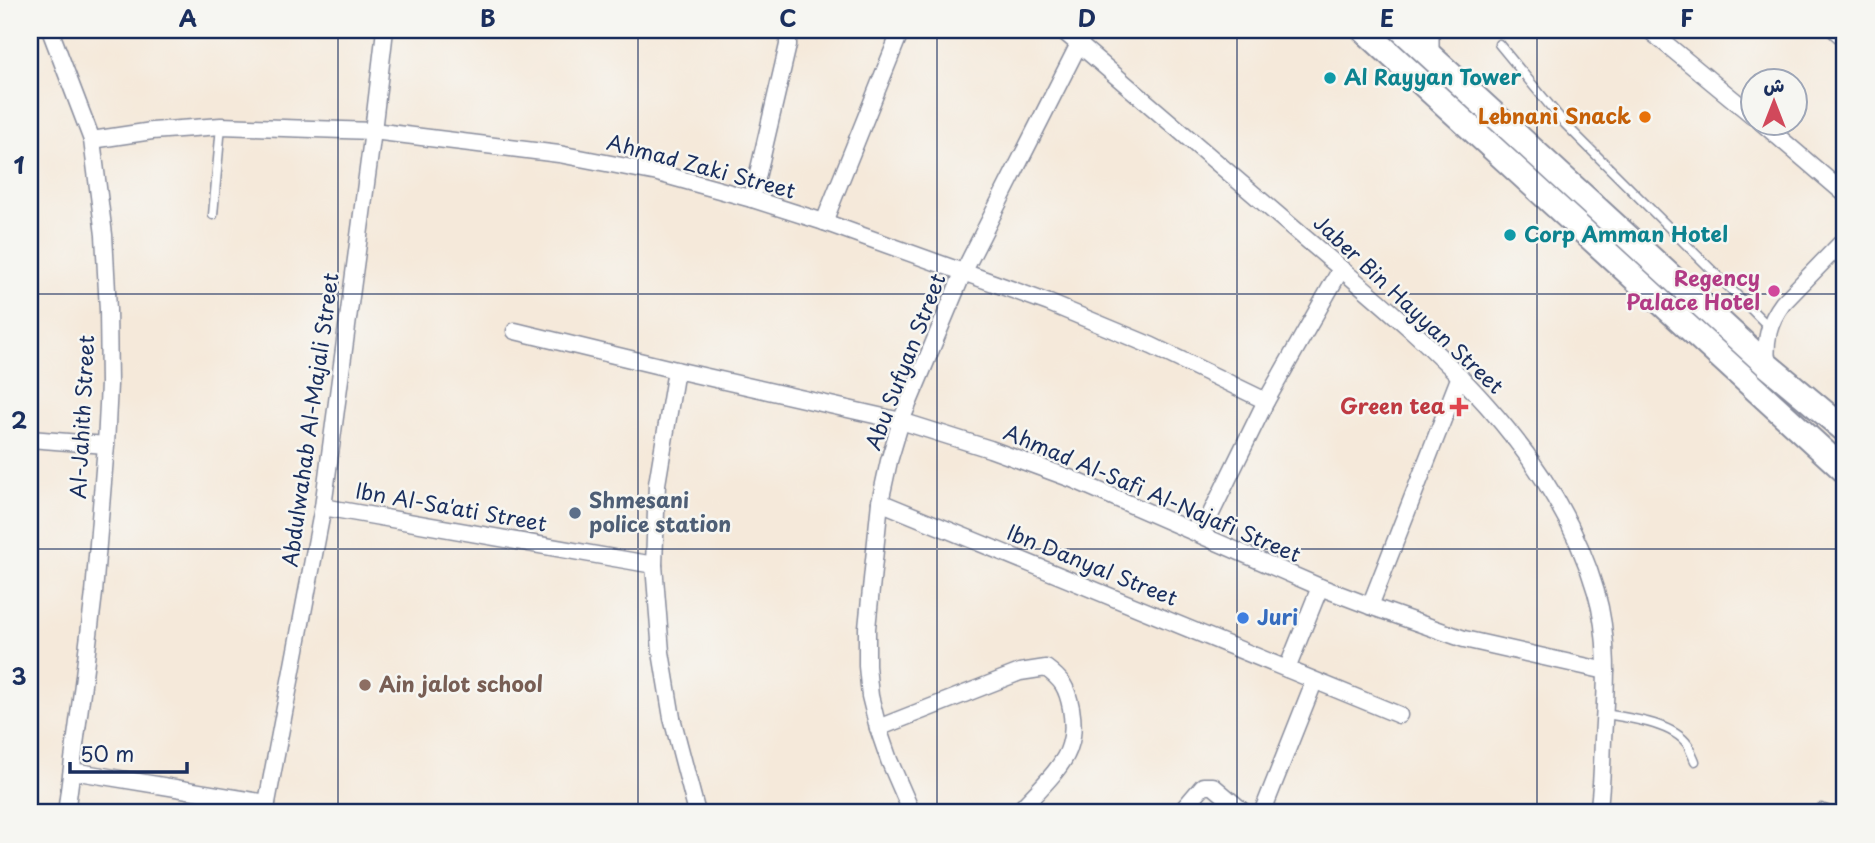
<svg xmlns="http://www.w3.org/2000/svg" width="1875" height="843" viewBox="0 0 1875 843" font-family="'Playpen Sans','Playpen Sans Arabic',sans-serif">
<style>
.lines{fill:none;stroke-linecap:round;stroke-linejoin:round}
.lane-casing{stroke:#888c9c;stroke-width:11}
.street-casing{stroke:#888c9c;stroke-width:19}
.secondary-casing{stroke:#888c9c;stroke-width:24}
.primary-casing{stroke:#888c9c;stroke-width:28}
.lane{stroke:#fff;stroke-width:8}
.street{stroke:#fff;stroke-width:16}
.secondary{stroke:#fff;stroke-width:21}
.primary{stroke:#fff;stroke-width:24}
.grid{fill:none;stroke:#1b2f5e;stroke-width:2;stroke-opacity:0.55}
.culture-dot{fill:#0f9aa8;stroke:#f6f6f2;stroke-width:2.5}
.food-dot{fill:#e8710a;stroke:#f6f6f2;stroke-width:2.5}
.hotel-dot{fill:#d1479c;stroke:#f6f6f2;stroke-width:2.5}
.health-dot{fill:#e0444e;stroke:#f6f6f2;stroke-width:2.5}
.service-dot{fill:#5c6f8a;stroke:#f6f6f2;stroke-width:2.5}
.shop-dot{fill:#3f7fe0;stroke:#f6f6f2;stroke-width:2.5}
.education-dot{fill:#8d6e63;stroke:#f6f6f2;stroke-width:2.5}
.labels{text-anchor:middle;stroke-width:5;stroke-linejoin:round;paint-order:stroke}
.culture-label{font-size:21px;font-weight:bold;fill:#0d838f;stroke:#f6f6f2;text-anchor:start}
.food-label{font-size:21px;font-weight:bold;fill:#c56008;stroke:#f6f6f2;text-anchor:end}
.street-label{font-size:21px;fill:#1b2f5e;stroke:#f6f6f2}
.hotel-label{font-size:21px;font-weight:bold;fill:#b23c85;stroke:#f6f6f2;text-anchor:end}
.health-label{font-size:21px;font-weight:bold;fill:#be3a42;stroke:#f6f6f2;text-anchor:end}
.service-label{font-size:21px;font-weight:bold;fill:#4e5e75;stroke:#f6f6f2;text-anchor:start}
.shop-label{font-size:21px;font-weight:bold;fill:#366cbe;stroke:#f6f6f2;text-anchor:start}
.education-label{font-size:21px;font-weight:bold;fill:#785e54;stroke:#f6f6f2;text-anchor:start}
.neatline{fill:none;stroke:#1b2f5e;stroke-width:2.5}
.grid-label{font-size:23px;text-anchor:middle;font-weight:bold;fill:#1b2f5e}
</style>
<rect width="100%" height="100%" fill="#f6f6f2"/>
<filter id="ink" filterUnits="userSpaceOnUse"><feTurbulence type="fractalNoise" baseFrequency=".0143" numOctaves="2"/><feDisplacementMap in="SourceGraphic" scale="14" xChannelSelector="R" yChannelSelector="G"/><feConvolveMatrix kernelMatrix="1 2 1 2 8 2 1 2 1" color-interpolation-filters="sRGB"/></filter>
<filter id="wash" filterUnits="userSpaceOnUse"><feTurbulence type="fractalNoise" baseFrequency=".00686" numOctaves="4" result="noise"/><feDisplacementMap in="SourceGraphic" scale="28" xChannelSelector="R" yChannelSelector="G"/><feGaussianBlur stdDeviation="1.57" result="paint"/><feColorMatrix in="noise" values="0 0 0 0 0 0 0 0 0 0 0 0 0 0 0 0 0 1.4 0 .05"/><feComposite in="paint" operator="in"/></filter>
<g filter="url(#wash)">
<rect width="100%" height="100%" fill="#f5e9da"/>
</g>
<g filter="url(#ink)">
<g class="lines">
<defs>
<g id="lane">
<path d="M1499,44L1565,124L1769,327"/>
<path d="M213,215L221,126"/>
<path d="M1605,714C1629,718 1673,723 1688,745C1690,750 1693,756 1695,761"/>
<path d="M1821,808L1836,813"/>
</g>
<g id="street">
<path d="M50,30L92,140L104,235L108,310L109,384L106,445L94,593L83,684L66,813"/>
<path d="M1062,30C1139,95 1215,161 1292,227C1411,329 1550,434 1596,592C1610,639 1606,690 1603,739C1602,764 1602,789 1598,813"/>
<path d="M1649,30L1752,115"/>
<path d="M1835,30L1845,39"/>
<path d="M1761,122L1845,194"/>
<path d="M92,140L152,131L221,126L373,131L559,154L658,173L752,199L824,222L1049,303L1152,346L1266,401"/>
<path d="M752,199L788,45V30"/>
<path d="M824,222L899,35"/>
<path d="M515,331L676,370L901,421L990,449L1072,479L1320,587L1370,606L1464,639L1606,671"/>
<path d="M1767,365C1765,340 1768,323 1783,303L1845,239"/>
<path d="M676,370L657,484L654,565L661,652L672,718L697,813"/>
<path d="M30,439L106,445"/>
<path d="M880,502L1399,715"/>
<path d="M323,507L654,565"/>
<path d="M1201,534L1266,401L1341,269"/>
<path d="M1370,606L1460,376"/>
<path d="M1287,669L1320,587"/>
<path d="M878,728L1020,672L1046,668C1062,680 1067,687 1071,708C1073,720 1074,733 1070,745C1065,767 1032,796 1017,813"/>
<path d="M72,771L267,803"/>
<path d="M265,813L323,507L373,131L385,30"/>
<path d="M912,813L889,760L878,728L870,696L867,666V628L880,502L889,461L901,421L963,273L1086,30"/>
<path d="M1180,813L1203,786H1213L1245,813"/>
<path d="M1262,813L1314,682"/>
</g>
<path id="secondary" d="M1428,30V55"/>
<g id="primary">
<path d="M1364,30L1845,471"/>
<path d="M1402,30L1767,365L1845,430"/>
</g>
</defs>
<use href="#lane" class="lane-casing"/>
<use href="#street" class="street-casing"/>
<use href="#secondary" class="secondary-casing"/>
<use href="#primary" class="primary-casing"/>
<use href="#lane" class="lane"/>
<use href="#street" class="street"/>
<use href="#secondary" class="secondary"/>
<use href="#primary" class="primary"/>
</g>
</g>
<path class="grid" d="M338,30V813M638,30V813M937,30V813M1237,30V813M1537,30V813M30,294H1845M30,549H1845"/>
<g class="culture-dot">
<circle cx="1330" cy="78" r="7"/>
<circle cx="1510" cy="235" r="7"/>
</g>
<circle class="food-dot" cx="1645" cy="117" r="7"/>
<circle class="hotel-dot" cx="1774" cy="291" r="7"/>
<path class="health-dot" d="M1455.5 396.5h7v7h7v7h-7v7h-7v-7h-7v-7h7z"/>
<circle class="service-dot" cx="575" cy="513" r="7"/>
<circle class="shop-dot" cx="1243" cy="618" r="7"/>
<circle class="education-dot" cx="365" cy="685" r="7"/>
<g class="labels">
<g class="culture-label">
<text x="1344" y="85">Al Rayyan Tower</text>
<text x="1524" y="242">Corp Amman Hotel</text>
</g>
<g class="food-label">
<text x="1631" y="124">Lebnani Snack</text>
</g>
<g class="street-label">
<text transform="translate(701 167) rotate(15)" y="7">Ahmad Zaki Street</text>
<text transform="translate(1408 305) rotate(43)" y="7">Jaber Bin Hayyan Street</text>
<text transform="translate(906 362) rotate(-69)" y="7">Abu Sufyan Street</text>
<text transform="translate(83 417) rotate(-87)" y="7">Al-Jahith Street</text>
<text transform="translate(311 420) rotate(-82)" y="7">Abdulwahab Al-Majali Street</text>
<text transform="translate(1152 494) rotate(23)" y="7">Ahmad Al-Safi Al-Najafi Street</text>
<text transform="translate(451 508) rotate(10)" y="7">Ibn Al-Sa'ati Street</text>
<text transform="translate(1092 566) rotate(22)" y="7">Ibn Danyal Street</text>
</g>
<g class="hotel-label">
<text x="1760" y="286">Regency<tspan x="1760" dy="24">Palace Hotel</tspan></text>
</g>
<g class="health-label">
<text x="1445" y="414">Green tea</text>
</g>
<g class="service-label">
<text x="589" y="508">Shmesani<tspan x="589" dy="24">police station</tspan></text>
</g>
<g class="shop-label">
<text x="1257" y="625">Juri</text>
</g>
<g class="education-label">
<text x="379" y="692">Ain jalot school</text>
</g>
</g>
<rect width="1875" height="843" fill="none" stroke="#f6f6f2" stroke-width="77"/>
<g transform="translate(1774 102)"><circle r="33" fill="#f6f6f2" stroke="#9ea6b7" stroke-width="2"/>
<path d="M0-5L12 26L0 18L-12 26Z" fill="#d1495b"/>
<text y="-10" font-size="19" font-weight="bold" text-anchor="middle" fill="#1b2f5e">ش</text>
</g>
<path d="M70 762v10h117v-10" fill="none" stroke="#1b2f5e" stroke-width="3.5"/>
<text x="80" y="762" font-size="21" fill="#1b2f5e" stroke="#f6f6f2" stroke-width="5" paint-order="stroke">50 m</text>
<rect x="38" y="38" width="1798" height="766" class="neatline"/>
<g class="grid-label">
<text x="188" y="27">A</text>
<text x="488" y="27">B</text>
<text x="788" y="27">C</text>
<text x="1087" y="27">D</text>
<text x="1387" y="27">E</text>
<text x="1687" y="27">F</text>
<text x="19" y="174">1</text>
<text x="19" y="429">2</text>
<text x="19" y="685">3</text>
</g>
</svg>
